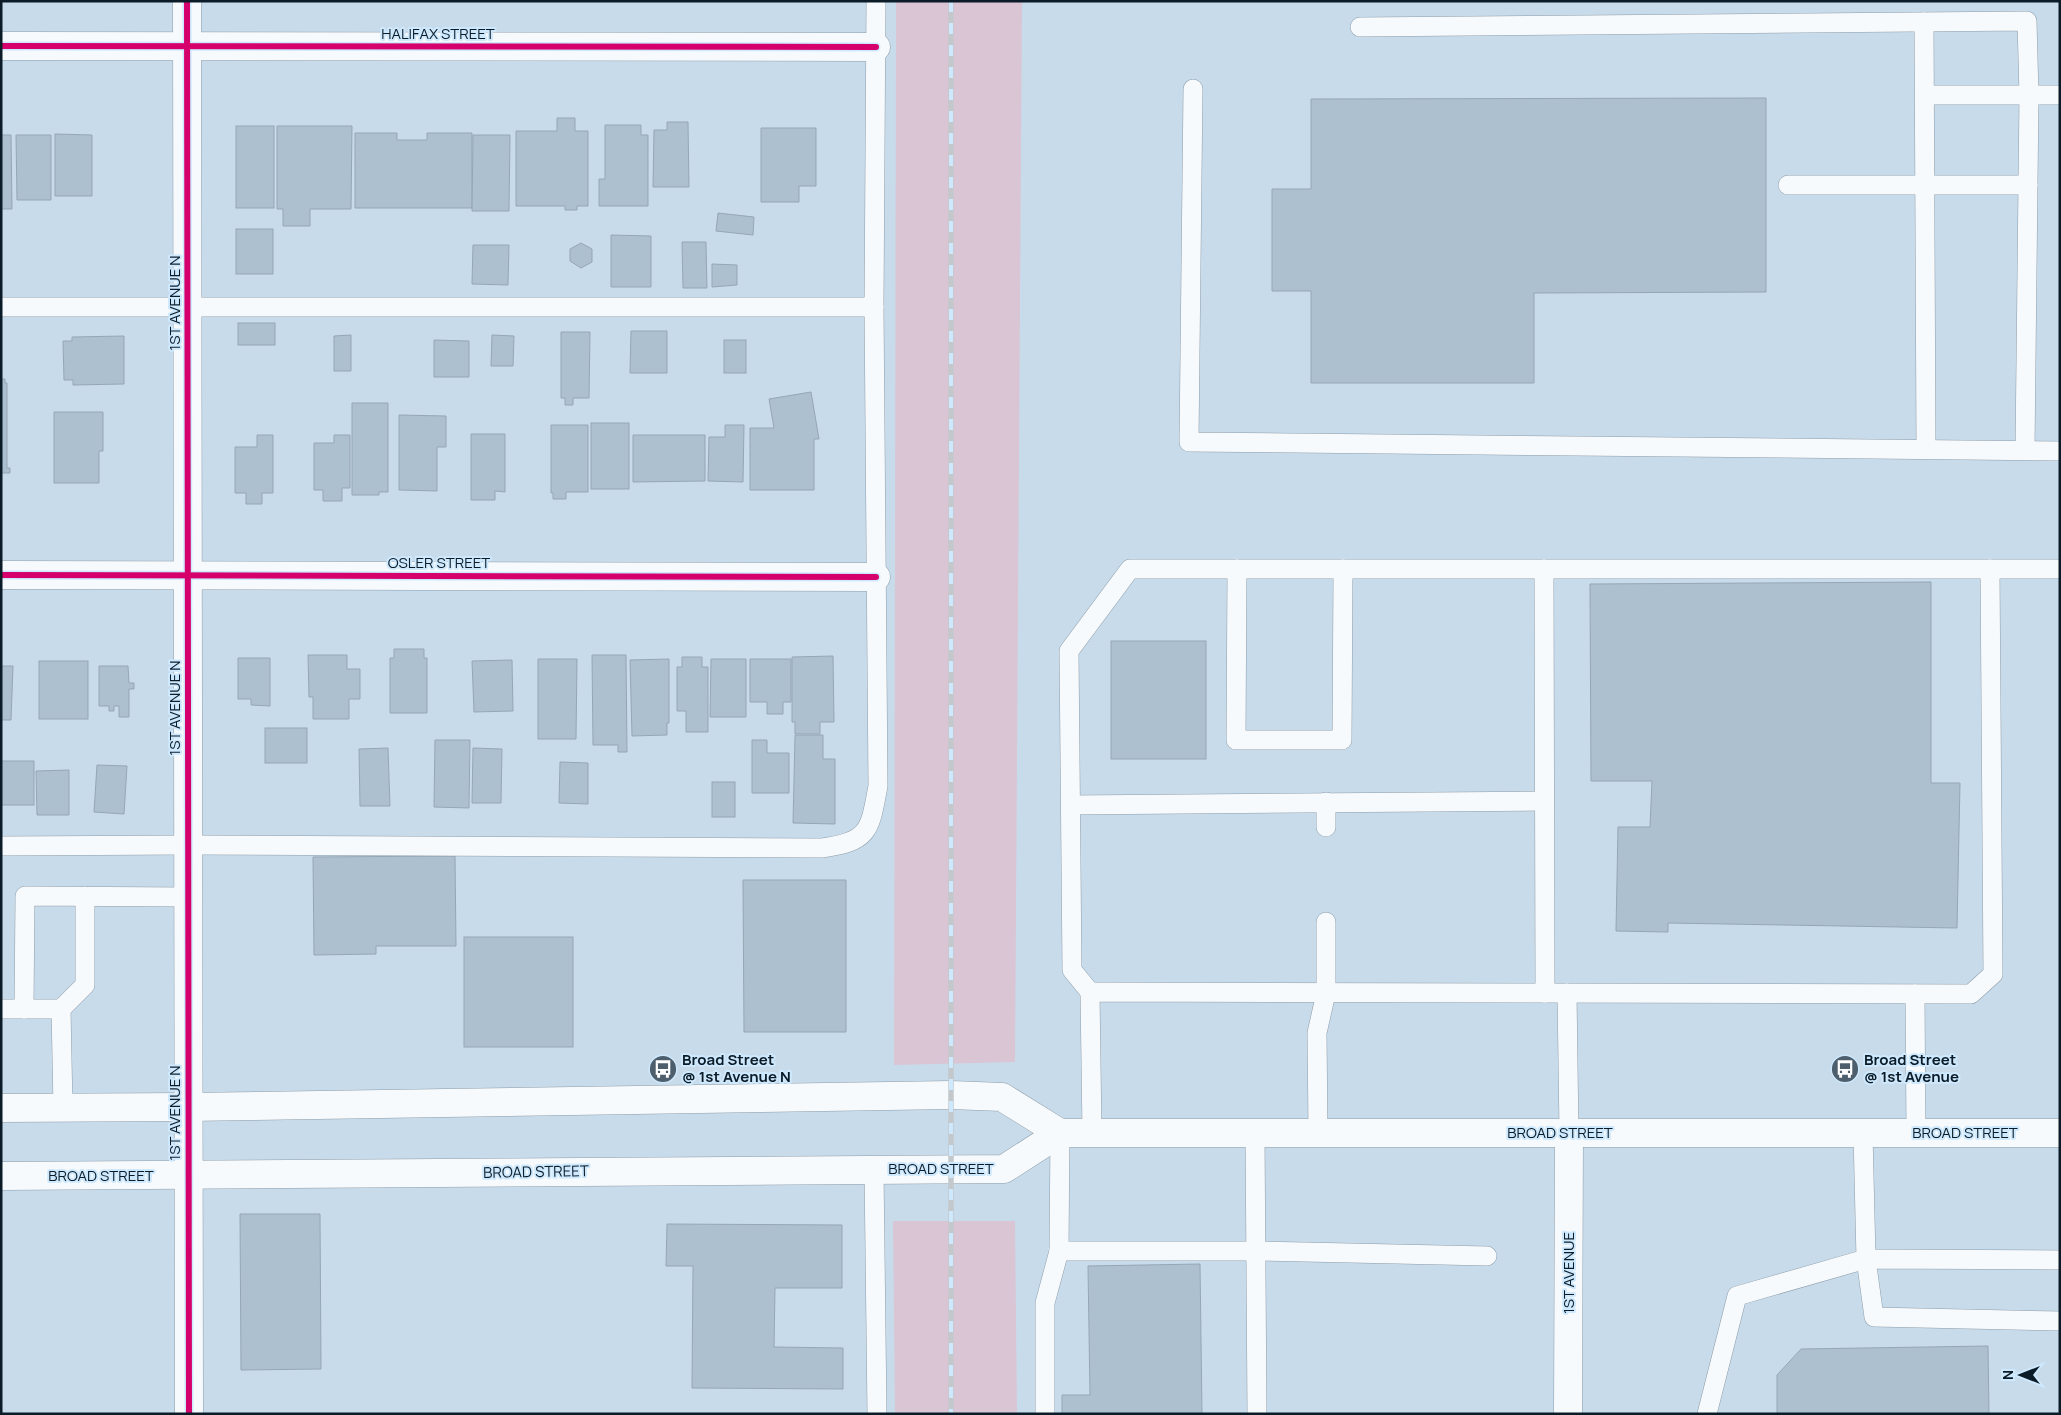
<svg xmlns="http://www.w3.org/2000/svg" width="2061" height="1415" viewBox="0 0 2061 1415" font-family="Manrope,sans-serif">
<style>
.green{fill:#dac5d4}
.building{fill:#acc0cf;stroke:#96a7b4}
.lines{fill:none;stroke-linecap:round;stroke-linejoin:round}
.lane-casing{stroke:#8d9daa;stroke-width:20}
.street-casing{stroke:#8d9daa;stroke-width:29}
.secondary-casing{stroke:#8d9daa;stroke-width:29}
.lane{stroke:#f7fafc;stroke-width:19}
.street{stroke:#f7fafc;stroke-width:28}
.secondary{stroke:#f7fafc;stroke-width:28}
.rail-casing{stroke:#c3c8cd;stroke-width:5.5}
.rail{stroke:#cee9fe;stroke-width:4;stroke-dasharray:11;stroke-linecap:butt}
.cycleway-casing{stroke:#cee9fe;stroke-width:9}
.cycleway{stroke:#d6006c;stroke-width:6}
.labels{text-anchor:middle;stroke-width:4;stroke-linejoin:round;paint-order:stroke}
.street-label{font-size:15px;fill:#0b1c28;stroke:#cee9fe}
.poi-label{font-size:15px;font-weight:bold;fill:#0b1c28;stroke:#cee9fe;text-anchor:start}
</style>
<rect width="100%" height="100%" fill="#c8dbea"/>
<g class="green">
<path d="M896,1H1022L1015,1062L894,1065Z"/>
<path d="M893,1221H1015L1017,1414H895Z"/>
</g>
<g class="building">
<path d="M1766,98V292L1534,293V383H1311V291H1272V189H1311V99Z"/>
<path d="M557,118H575V131H588V206H577V210H565V206H516V131H557Z"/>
<path d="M667,122H688L689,187H653L654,130H667Z"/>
<path d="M605,125H641V135H648V206H599V179H605Z"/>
<rect x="236" y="126" width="38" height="82"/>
<path d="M277,126H352L351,209H310V226H283V209H277Z"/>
<path d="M761,128H816V186H799V202H761Z"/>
<path d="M355,133H397V140H427V133H472V208H355Z"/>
<path d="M55,134L92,135V196H55Z"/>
<path d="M1,135H11L12,209H1Z"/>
<path d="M16,135H51V200H17Z"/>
<path d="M473,135H510L509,211H472Z"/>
<path d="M718,213L754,217L753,235L716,231Z"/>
<rect x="236" y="229" width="37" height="45"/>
<path d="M611,235L651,236V287H611Z"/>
<path d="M682,242H706L707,288H683Z"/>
<path d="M581,243L592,249V262L581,268L570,261V249Z"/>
<path d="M473,245H509L508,285L472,284Z"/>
<path d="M712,264L737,265V285L712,287Z"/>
<rect x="238" y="323" width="37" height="22"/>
<path d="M631,331H667V373H630Z"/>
<path d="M561,332H590L589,398H573V405H565V398H561Z"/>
<path d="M351,335V371H334V336Z"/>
<path d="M492,335L514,336L513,366H491Z"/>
<path d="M124,336V384L73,385V380H64L63,341H72V337Z"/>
<path d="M434,340L469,341V377H434Z"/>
<rect x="724" y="340" width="22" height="33"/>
<path d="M1,379H5V383H7V468H10V473H1Z"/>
<path d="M811,392L819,439H814V490H750V428H774L769,399Z"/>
<path d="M352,403H388V492H379V495H352Z"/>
<path d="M54,412H103V451H99V483H54Z"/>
<path d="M399,415L446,416V447H437V491L399,490Z"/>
<rect x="591" y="423" width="38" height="66"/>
<path d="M551,425H588V492H566V499H553V493H551Z"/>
<path d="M725,425H744L743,482L708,481L709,437H725Z"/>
<path d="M471,434H505V492L495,491V500H471Z"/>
<path d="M257,435H273V493H262V504H246V493H235V447H257Z"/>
<path d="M334,435H350V488H342V501H323V490H314V443H334Z"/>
<path d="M633,435H705V481L633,482Z"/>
<path d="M1931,582V783H1960L1957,928L1668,923V932L1616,931L1618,827H1650L1652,781H1591L1590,584Z"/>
<rect x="1111" y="641" width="95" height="118"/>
<path d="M394,649H424V658H427V713H390V658H394Z"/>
<path d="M308,655H347V669H360V699H349V719H313V697H309Z"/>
<path d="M592,655H626L627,752H618V745H593Z"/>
<path d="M833,656L834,722H820V734H795V722H792V657Z"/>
<path d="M682,657H702V667H708V732H686V711H677V667H682Z"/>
<path d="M238,658H270V706L251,705V699H238Z"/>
<path d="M538,659H577L576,739H538Z"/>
<path d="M669,659V723H667V735L632,736L630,660Z"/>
<path d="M711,659H746V717H710Z"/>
<path d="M750,659H791V702H783V714H767V702H750Z"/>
<path d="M512,660L513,711L474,712L472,661Z"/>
<rect x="39" y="661" width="49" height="58"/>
<path d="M1,666H13L11,720H1Z"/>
<path d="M99,666H128L129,683H134V689H129V717H119V706H114V711H109V706H99Z"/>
<rect x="265" y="728" width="42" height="35"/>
<path d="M795,735H823V759H835V824L793,823Z"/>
<path d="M435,740H470L469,808L434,807Z"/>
<path d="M752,740H767V753H789V793H752Z"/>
<path d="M388,748L390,806H360L359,749Z"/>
<path d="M473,748L502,749L501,803H472Z"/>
<rect x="1" y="761" width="33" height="44"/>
<path d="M560,762L588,763V804L559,803Z"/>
<path d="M97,765L127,766L124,814L94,812Z"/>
<path d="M69,770V815H37L36,771Z"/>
<rect x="712" y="782" width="23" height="35"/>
<path d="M455,856L456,946H376V954L314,955L313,857Z"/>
<path d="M743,880H846V1032H744Z"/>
<rect x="464" y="937" width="109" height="110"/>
<path d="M240,1214H320L321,1369L241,1370Z"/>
<path d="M667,1224L842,1225V1288H775L774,1347L843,1348V1389L692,1388L693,1266H666Z"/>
<path d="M1200,1264L1202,1414H1062V1395H1090L1088,1266Z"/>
<path d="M1988,1346L1989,1414H1777V1375L1801,1349Z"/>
</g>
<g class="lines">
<defs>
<g id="lane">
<path d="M1924,22L1926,449"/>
<path d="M1360,27L2027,21L2029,95L2025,450"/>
<path d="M1193,89L1189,442L2060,451"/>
<path d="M1925,95H2060"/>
<path d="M1788,185H2028"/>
<path d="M1,307H874"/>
<path d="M1237,569L1236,740H1342L1343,569"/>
<path d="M1544,569L1545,993"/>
<path d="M1326,802V827"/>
<path d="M1071,805L1544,801"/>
<path d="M1,846L187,845L822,848C870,842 870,829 878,786L874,307L876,1"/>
<path d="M1090,992L1072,970L1069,651L1130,569H2060"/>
<path d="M1567,993L1569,1133"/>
<path d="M1915,994L1916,1133"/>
<path d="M1,1009H61L63,1107"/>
<path d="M24,1009L25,896L187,897"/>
<path d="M61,1009L85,985V896"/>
<path d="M1060,1133L1059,1251H1256L1487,1256"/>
<path d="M1092,1133L1090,992L1971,994L1993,974L1990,569"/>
<path d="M1255,1133L1257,1414"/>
<path d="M1318,1133L1317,1033L1326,993V922"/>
<path d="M874,1169L877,1414"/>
<path d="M2060,1260L1866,1259L1874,1317L2060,1321"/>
<path d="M1045,1414V1303L1059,1251"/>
<path d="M1707,1414L1737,1296L1866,1259L1863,1133"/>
</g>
<g id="street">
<path d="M1,46L876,47"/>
<path d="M1,575L876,577"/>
<path d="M1568,1414L1569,1133"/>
</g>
<g id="secondary">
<path d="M187,1L189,1414"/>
<path d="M1,1108L187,1107L951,1095L1002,1097L1060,1133H2060"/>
<path d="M1,1176L1004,1169L1060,1133"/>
</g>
</defs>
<use href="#lane" class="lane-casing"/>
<use href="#street" class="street-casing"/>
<use href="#secondary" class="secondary-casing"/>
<use href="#lane" class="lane"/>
<use href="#street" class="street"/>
<use href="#secondary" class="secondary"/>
<defs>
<path id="rail" d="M951,1V1414"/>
</defs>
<use href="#rail" class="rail-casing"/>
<use href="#rail" class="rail"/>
<defs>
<g id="cycleway">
<path d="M187,1L189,1414"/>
<path d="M1,46L876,47"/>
<path d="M1,575L876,577"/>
</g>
</defs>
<use href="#cycleway" class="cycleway-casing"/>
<use href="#cycleway" class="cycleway"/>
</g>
<defs>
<symbol id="bus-disc" viewBox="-11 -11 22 22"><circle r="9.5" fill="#4d5f6c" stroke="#cee9fe"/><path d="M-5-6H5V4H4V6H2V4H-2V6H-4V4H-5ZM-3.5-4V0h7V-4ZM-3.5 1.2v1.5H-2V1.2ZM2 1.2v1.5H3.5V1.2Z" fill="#fff"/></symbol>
</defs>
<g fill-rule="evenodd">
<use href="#bus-disc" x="647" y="1053" width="32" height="32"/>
<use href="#bus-disc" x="1829" y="1053" width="32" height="32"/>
</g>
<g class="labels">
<g class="street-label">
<text x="438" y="39">HALIFAX STREET</text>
<text transform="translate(175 303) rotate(-90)" y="5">1ST AVENUE N</text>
<text x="439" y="568">OSLER STREET</text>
<text transform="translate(175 708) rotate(-90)" y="5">1ST AVENUE N</text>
<text transform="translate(175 1113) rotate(-90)" y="5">1ST AVENUE N</text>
<text x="1560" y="1138">BROAD STREET</text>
<text x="1965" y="1138">BROAD STREET</text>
<text x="941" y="1174">BROAD STREET</text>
<text transform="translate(536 1172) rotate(-1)" y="5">BROAD STREET</text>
<text x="101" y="1181">BROAD STREET</text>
<text transform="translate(1569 1273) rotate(-90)" y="5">1ST AVENUE</text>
</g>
<g class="poi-label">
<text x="682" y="1065">Broad Street<tspan x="682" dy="17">@ 1st Avenue N</tspan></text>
<text x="1864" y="1065">Broad Street<tspan x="1864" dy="17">@ 1st Avenue</tspan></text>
</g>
</g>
<rect width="2061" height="1415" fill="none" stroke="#0b1c28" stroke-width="5"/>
<g transform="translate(2021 1375) rotate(270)" stroke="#cee9fe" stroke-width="4" paint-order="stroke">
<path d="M0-4L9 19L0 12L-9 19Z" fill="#0b1c28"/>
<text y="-8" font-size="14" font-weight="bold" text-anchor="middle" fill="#0b1c28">N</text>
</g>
</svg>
